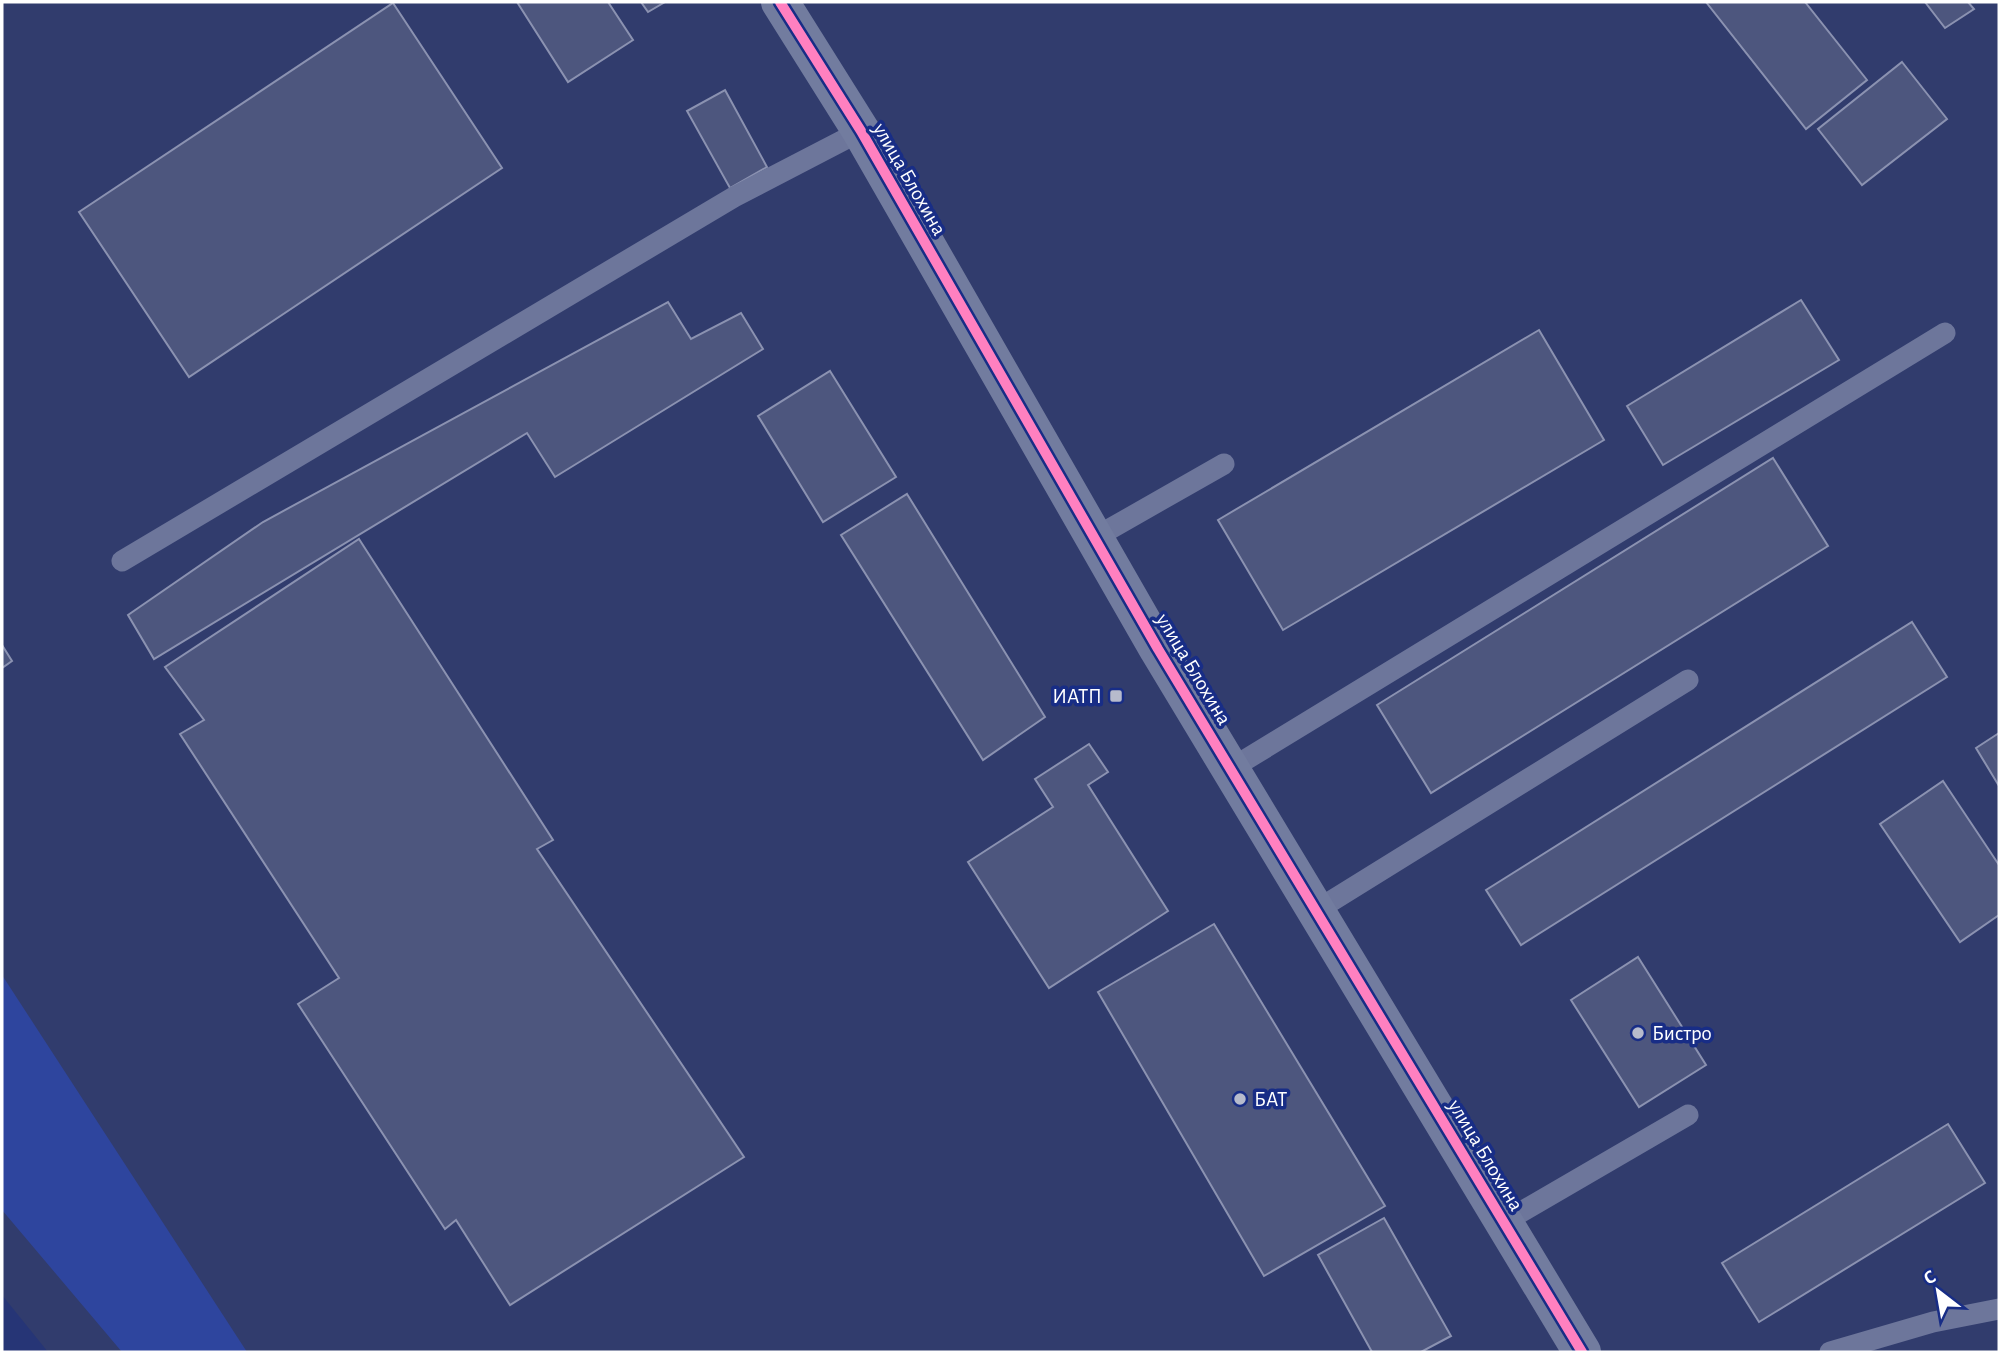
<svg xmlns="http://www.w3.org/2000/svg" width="2001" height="1354" viewBox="0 0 2001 1354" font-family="'Alegreya Sans',sans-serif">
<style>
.green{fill:#2e459e}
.water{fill:#263576}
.building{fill:#4d567e;stroke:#8b92b1;stroke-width:2}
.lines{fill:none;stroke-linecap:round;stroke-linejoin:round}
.lane{stroke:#6d769b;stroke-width:21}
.secondary{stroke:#727c9f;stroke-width:38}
.cycleway-casing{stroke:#182d86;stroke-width:15}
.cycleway{stroke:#ff80c0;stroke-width:10}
.poi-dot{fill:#b7bbcc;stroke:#182d86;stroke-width:2.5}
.labels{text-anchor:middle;stroke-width:7;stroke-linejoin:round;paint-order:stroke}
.street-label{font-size:21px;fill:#fff;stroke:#182d86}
.poi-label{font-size:21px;fill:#fff;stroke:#182d86;text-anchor:start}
</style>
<rect width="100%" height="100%" fill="#313c6d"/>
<path class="green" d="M2,975L247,1352H122L2,1210Z"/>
<path class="water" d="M2,1295L48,1352H2Z"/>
<g class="building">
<path d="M517,2H608L633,40L568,82Z"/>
<path d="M641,2H665L648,12Z"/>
<path d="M1706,2H1805L1867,80L1806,129Z"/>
<path d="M1925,2H1968L1974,9L1945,28Z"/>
<path d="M393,3L502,168L189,377L79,212Z"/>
<path d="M1902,62L1947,119L1862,185L1818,129Z"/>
<path d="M725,90L767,167L730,188L687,111Z"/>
<path d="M1801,300L1839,360L1663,465L1627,406Z"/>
<path d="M668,302L691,339L741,313L763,349L555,477L527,433L154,659L128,615L263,522Z"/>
<path d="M1539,330L1604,440L1283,630L1218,520Z"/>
<path d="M830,371L896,477L823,522L758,416Z"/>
<path d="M1773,458L1828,546L1431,793L1377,705Z"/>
<path d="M907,494L1045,717L983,760L841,535Z"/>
<path d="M359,539L553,840L537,849L744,1157L510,1305L456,1220L445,1229L298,1004L339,978L180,734L204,720L165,667Z"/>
<path d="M1912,622L1947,677L1521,945L1486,890Z"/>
<path d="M2,645L12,661L2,668Z"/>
<path d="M1999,733V786L1976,748Z"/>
<path d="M1089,744L1108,772L1088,785L1168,911L1049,988L968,862L1053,807L1035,779Z"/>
<path d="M1943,781L1999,865V915L1960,942L1880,824Z"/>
<path d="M1214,924L1385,1206L1264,1276L1098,992Z"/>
<path d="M1638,957L1706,1065L1639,1107L1571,1000Z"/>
<path d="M1948,1124L1985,1183L1759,1322L1722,1263Z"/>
<path d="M1384,1218L1451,1336L1421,1352H1372L1318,1255Z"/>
</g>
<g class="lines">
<g class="lane">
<path d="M1094,538L1224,464"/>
<path d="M122,561L734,197L861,131"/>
<path d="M1232,768L1945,333"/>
<path d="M1317,910L1688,680"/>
<path d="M1504,1222L1688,1115"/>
<path d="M1830,1352L1933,1322L1999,1309"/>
</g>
<path class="secondary" d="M780,2L861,131L1158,649L1582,1352"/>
<defs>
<path id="cycleway" d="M780,2L861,131L1158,649L1582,1352"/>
</defs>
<use href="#cycleway" class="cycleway-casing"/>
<use href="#cycleway" class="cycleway"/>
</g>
<g class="poi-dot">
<rect x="1109" y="689" width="14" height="14" rx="3.5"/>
<circle cx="1638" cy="1033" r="7"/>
<circle cx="1240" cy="1099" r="7"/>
</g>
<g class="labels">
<g class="street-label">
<text transform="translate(910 179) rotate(60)" y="7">улица Блохина</text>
<text transform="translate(1194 669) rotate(59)" y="7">улица Блохина</text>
<text transform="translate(1486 1155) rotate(59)" y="7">улица Блохина</text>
</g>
<g class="poi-label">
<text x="1102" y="703" text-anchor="end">ИАТП</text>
<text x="1652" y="1040">Бистро</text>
<text x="1254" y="1106">БАТ</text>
</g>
</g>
<rect width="2001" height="1354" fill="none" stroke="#ffffff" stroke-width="7"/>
<g transform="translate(1938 1291) rotate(329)" stroke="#182d86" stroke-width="5" paint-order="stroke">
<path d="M0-5L12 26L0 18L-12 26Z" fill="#ffffff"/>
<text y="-10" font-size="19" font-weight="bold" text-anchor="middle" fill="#ffffff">С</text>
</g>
</svg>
